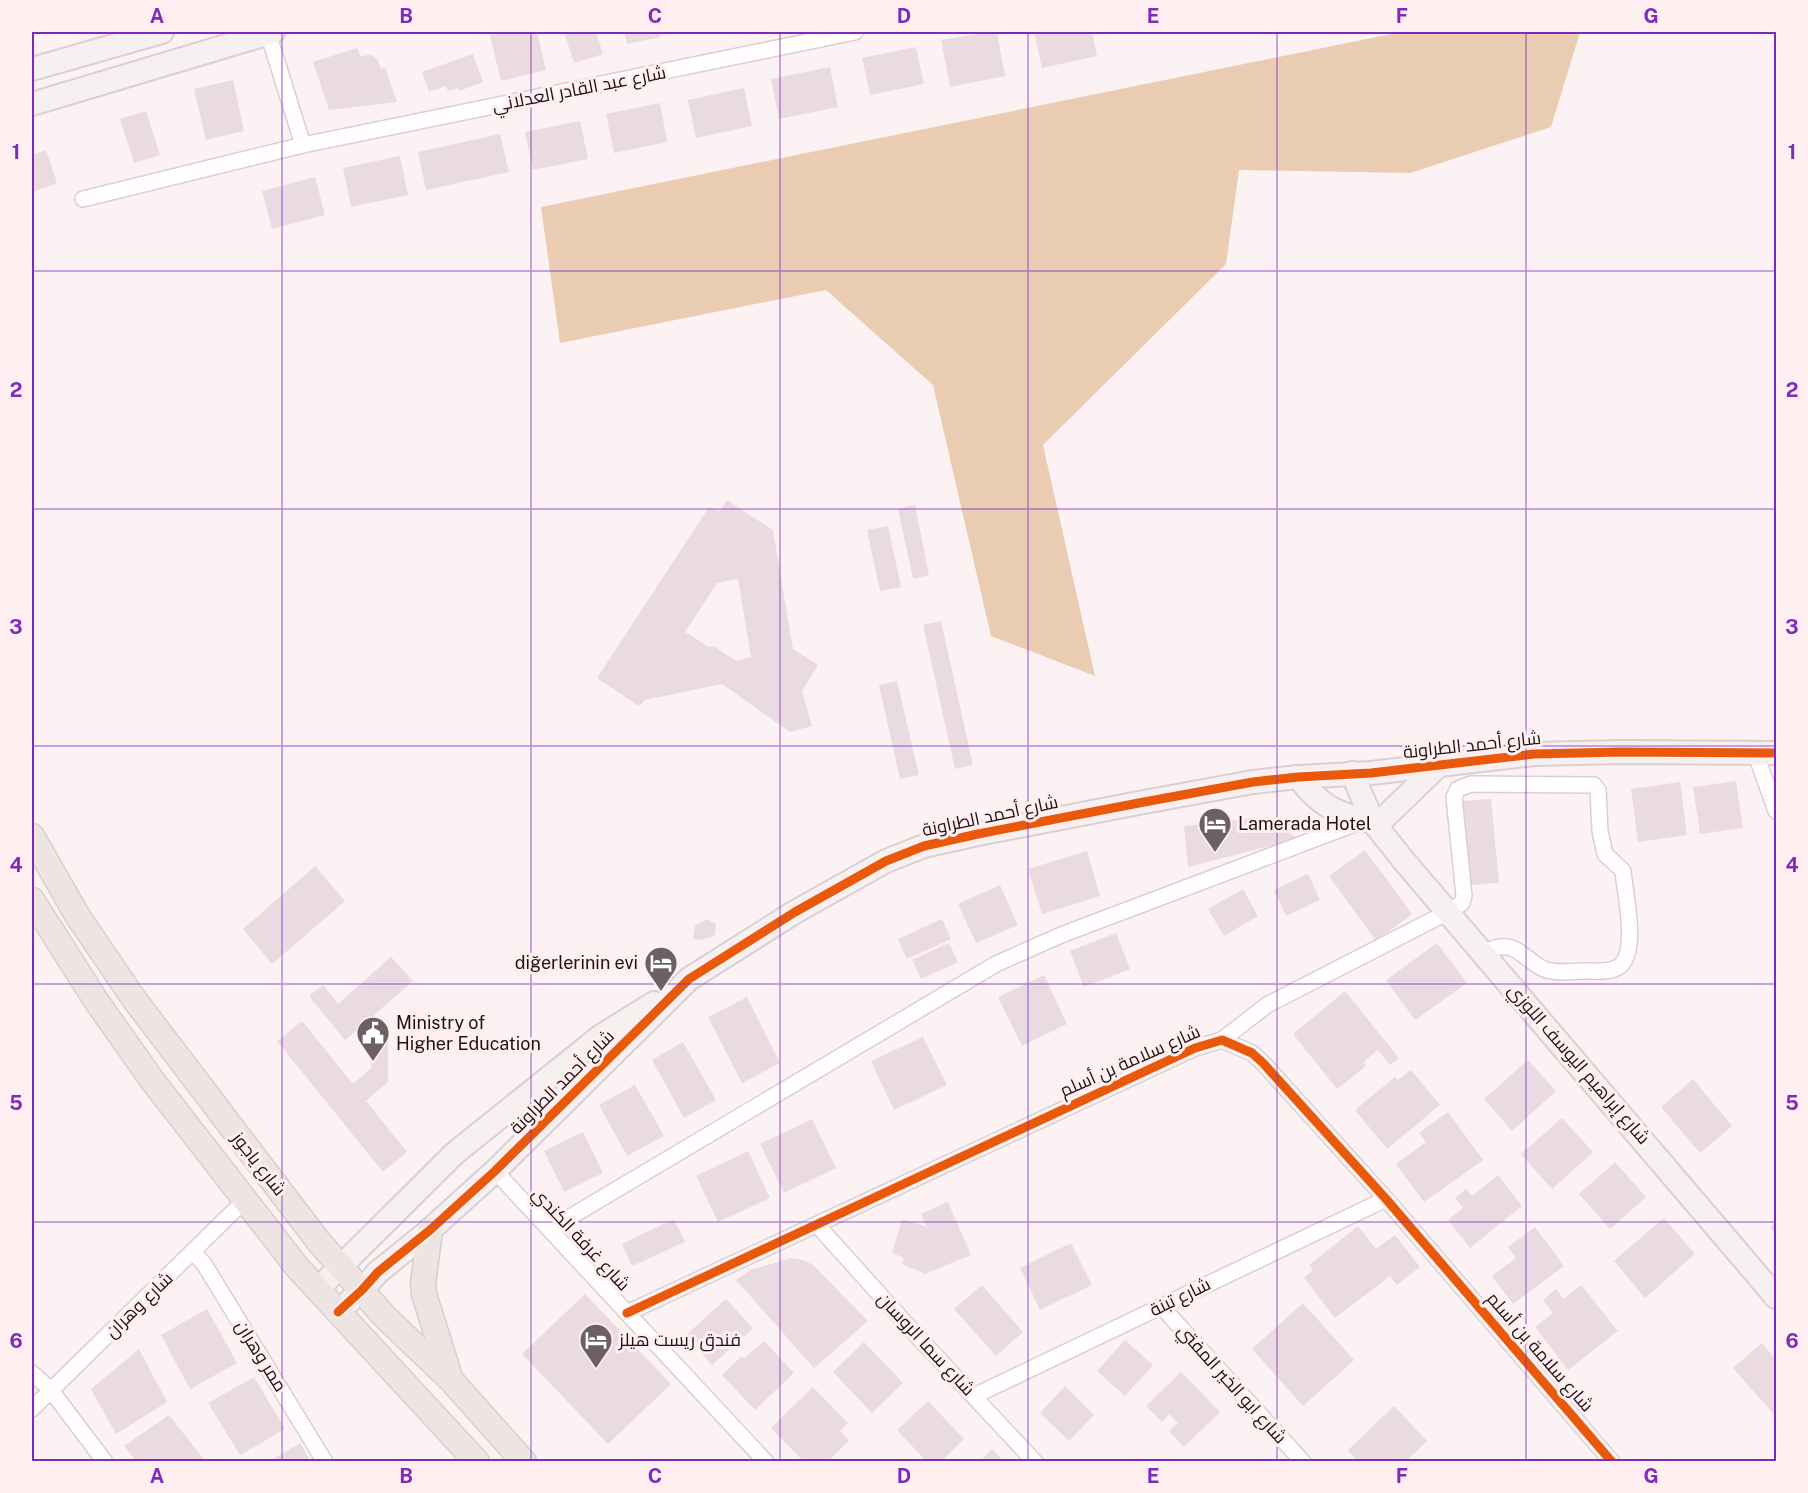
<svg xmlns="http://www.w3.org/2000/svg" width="1808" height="1493" viewBox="0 0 1808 1493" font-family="'Public Sans',Cairo,sans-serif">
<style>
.forest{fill:#e9ccb2}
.building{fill:#eadbe2;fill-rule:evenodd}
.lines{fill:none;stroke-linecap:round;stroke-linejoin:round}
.street-casing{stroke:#dbcfd1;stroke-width:18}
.secondary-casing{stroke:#dbcfd1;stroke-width:26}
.primary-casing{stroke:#d6cfd0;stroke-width:27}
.street{stroke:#fffdfd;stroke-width:15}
.secondary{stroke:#f6f1f0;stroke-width:22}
.primary{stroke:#eee5e2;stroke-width:24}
.cycleway-casing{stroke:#ffeff0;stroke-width:13}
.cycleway{stroke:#e8590c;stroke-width:9}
.grid{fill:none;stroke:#7b2cbf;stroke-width:1.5;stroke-opacity:0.55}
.labels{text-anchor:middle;stroke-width:6;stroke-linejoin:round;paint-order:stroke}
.street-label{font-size:18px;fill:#1f1213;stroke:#ffeff0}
.poi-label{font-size:18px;fill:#1f1213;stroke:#ffeff0;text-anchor:start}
.neatline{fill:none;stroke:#7b2cbf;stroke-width:2}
.grid-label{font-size:20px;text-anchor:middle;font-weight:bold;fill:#7b2cbf}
</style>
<rect width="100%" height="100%" fill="#fcf2f4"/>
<path class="forest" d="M1401,32H1580L1551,127L1410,173L1239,170L1226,264L1043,445L1095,676L991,636L933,385L826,290L560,343L541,207Z"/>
<g class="building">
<path d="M489,32H537L546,70L501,81Z"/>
<path d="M564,32H596L603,54L574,63Z"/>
<path d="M624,32H659L661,37L627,44Z"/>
<path d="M988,32H997L1005,76L950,87L941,40Z"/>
<path d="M1034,32H1092L1097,56L1042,68Z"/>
<path d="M916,47L924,84L870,95L862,58Z"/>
<path d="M357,48L361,57L370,54L377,59L381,69L385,68L397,102L329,110L313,62Z"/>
<path d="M473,54L483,82L459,91L458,88L448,91L446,86L429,92L422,72Z"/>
<path d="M830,67L838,107L779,119L771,79Z"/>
<path d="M233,80L244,131L206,140L194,89Z"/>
<path d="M744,88L752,126L696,138L688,100Z"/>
<path d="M660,103L667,142L614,153L606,114Z"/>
<path d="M146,111L160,155L134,163L120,119Z"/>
<path d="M580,121L588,159L533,170L525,132Z"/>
<path d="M500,134L509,172L426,190L418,152Z"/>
<path d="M46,150L57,183L32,192V155Z"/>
<path d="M400,156L408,195L351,207L343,168Z"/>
<path d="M315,177L325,215L272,229L262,191Z"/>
<path d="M727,500L773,530L793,649L818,665L802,691L812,726L790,732L722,684L645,700L639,706L597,678L709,507L720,511ZM738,579L751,657L736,661L714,646L709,647L685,632L717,583Z"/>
<path d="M915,505L929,575L913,579L898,509Z"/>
<path d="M888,526L901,587L880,591L867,530Z"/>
<path d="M941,621L973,765L955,769L923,625Z"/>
<path d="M897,681L919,775L900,779L879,685Z"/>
<path d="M1736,781L1743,828L1700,834L1693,787Z"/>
<path d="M1680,782L1687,835L1638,842L1631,789Z"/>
<path d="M1491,799L1499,883L1470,885L1462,801Z"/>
<path d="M1266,817L1298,839L1188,867L1184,826Z"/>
<path d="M1365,850L1412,914L1376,941L1329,876Z"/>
<path d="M1087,851L1100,896L1042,914L1028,869Z"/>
<path d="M315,866L345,901L272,964L243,929Z"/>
<path d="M1308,874L1320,900L1286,916L1274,890Z"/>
<path d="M1000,885L1018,925L976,943L958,904Z"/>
<path d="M1243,889L1258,916L1224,936L1208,909Z"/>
<path d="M707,919L716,924L715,935L702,940L693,939L695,926Z"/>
<path d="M942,919L951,939L907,959L898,939Z"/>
<path d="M1116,933L1130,969L1084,987L1070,951Z"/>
<path d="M949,943L958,962L921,979L912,960Z"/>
<path d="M1437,943L1467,983L1415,1020L1386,980Z"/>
<path d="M391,957L413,981L374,1015L388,1034V1082L366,1101L407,1152L383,1172L277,1041L302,1021L353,1084L371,1068V1043L360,1028L345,1040L309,996L323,985L338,1004Z"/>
<path d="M1044,975L1067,1024L1022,1046L998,997Z"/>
<path d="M1345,991L1399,1058L1390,1065L1378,1050L1363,1062L1366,1066L1337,1089L1293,1034Z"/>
<path d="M747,997L780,1063L742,1083L708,1017Z"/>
<path d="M923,1037L947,1085L894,1110L871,1061Z"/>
<path d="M683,1042L716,1100L684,1118L652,1060Z"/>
<path d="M1528,1060L1556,1091L1512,1131L1484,1099Z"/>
<path d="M1411,1070L1440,1105L1387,1149L1355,1110L1395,1077L1398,1080Z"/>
<path d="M1693,1079L1732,1126L1700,1153L1661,1107Z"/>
<path d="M635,1085L664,1136L627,1156L599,1105Z"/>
<path d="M1448,1112L1483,1160L1424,1202L1396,1164L1426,1142L1419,1133Z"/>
<path d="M1562,1118L1593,1152L1552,1189L1521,1154Z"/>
<path d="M812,1119L836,1168L784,1193L760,1144Z"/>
<path d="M583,1132L603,1173L564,1192L544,1151Z"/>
<path d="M748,1151L770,1198L718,1222L696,1176Z"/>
<path d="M1615,1162L1646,1197L1610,1229L1579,1194Z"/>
<path d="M1498,1175L1522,1206L1470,1248L1448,1220L1463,1208L1455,1198L1466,1189L1472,1196Z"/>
<path d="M948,1202L971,1255L925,1274L902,1264L904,1258L892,1253L902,1219L927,1227L921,1214Z"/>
<path d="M1664,1218L1695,1254L1645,1298L1614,1261Z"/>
<path d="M674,1219L685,1242L632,1266L622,1244Z"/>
<path d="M1776,1222V1236L1770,1228Z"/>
<path d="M1358,1226L1376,1249L1395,1235L1420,1267L1397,1285L1390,1276L1335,1318L1304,1278L1313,1270L1309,1265Z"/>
<path d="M1535,1227L1564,1266L1513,1304L1492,1276L1516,1258L1508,1247Z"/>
<path d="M1071,1243L1092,1285L1040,1310L1020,1268Z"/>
<path d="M791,1258L803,1260L813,1265L868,1321L814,1368L736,1280L750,1270Z"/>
<path d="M982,1285L1023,1332L996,1356L954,1309Z"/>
<path d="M1581,1285L1618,1331L1568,1370L1535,1327L1553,1313L1543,1300L1556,1289L1564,1299Z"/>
<path d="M585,1294L671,1384L608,1444L522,1354Z"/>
<path d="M726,1299L753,1328L712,1365L685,1336Z"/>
<path d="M1303,1303L1354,1360L1303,1406L1252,1349Z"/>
<path d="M207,1309L237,1363L190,1389L161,1335Z"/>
<path d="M1125,1340L1153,1365L1125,1396L1097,1371Z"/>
<path d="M764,1341L794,1373L755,1410L722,1375L742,1356L744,1359Z"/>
<path d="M864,1342L903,1383L872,1413L833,1372Z"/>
<path d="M1762,1343L1776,1360V1417L1733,1368Z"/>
<path d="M139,1349L167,1402L116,1434L91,1389Z"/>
<path d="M1181,1372L1220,1412L1184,1447L1169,1431L1178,1423L1169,1414L1162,1422L1146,1406Z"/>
<path d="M254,1377L285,1429L240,1455L208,1403Z"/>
<path d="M1065,1386L1094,1415L1069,1441L1040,1413Z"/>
<path d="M813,1387L848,1423L840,1431L849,1441L827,1462H804L771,1428Z"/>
<path d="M928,1401L964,1439L941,1462H927L897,1430Z"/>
<path d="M1394,1406L1427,1441L1405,1462H1358L1348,1450Z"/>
<path d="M169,1415L206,1462H137L124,1446Z"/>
<path d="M300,1443L311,1462H268Z"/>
<path d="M992,1449L1004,1462H979Z"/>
</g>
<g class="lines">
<defs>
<g id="street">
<path d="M268,33L303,145"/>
<path d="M83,199L303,145L855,32"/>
<path d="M1755,752L1776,811"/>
<path d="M1222,1040L1267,1005L1448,912L1462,903L1464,896L1454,797L1458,789L1471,784L1594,785L1598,790L1600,831L1605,854L1623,871C1625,894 1638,948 1621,965C1613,973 1596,971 1585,971C1573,971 1555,974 1544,969C1529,963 1519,945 1501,947C1495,947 1488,951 1483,953"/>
<path d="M495,1171L766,1462"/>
<path d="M818,1226L918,1337L1035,1462"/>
<path d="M550,1229L996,964L1061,935L1365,820"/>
<path d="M194,1253L204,1264L325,1462"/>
<path d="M1161,1306L1303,1462"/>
<path d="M627,1313C817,1226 1005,1135 1195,1048L1222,1040L1252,1053L1263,1063L1386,1199L1612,1462"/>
<path d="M32,1373L50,1389L105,1462"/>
<path d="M974,1396L1386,1199"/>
<path d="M32,1409L245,1200"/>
</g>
<g id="secondary">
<path d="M32,69L162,32"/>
<path d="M32,104L273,32"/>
<path d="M1352,773L1373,822L1404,861L1776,1297"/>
<path d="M1298,777C1322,808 1336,813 1373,822"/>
<path d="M1384,818L1441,763"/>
<path d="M318,1289L455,1153L601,1036L654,1003"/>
<path d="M338,1312L362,1290L378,1272L430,1230L495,1171L689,979L795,912L886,861L924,846L978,834L1144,802L1253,782L1298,777L1371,773L1534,754L1621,752L1776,753"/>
</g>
<g id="primary">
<path d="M32,836L77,915L134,999L319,1242L384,1316L451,1380L524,1462"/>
<path d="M32,900L97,1002L152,1080L297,1267L477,1462"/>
<path d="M430,1230L423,1284L424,1294L450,1377"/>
</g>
</defs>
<use href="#street" class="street-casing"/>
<use href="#secondary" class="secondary-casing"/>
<use href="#primary" class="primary-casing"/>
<use href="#street" class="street"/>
<use href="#secondary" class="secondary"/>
<use href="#primary" class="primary"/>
<defs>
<g id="cycleway">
<path d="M338,1312L362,1290L378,1272L430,1230L495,1171L689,979L795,912L886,861L924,846L978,834L1144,802L1253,782L1298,777L1371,773L1534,754L1621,752L1776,753"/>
<path d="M627,1313C817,1226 1005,1135 1195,1048L1222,1040L1252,1053L1263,1063L1386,1199L1612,1462"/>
</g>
</defs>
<use href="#cycleway" class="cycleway-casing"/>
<use href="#cycleway" class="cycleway"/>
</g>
<path class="grid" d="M282,32V1462M531,32V1462M780,32V1462M1028,32V1462M1277,32V1462M1526,32V1462M32,271H1776M32,509H1776M32,746H1776M32,984H1776M32,1222H1776"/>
<defs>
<symbol id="hotel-pin" viewBox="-11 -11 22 30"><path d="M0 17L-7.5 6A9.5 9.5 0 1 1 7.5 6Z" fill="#6c6062" stroke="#ffeff0"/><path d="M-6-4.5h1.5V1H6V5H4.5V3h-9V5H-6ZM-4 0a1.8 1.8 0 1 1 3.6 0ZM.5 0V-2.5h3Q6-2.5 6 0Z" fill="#fff"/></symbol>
<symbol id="civic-pin" viewBox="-11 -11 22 30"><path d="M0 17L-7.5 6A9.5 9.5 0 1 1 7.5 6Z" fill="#6c6062" stroke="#ffeff0"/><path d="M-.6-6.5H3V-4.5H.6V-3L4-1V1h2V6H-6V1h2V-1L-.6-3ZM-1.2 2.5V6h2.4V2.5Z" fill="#fff"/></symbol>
</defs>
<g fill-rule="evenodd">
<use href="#hotel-pin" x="1196" y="805" width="38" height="52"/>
<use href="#hotel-pin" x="642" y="944" width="38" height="52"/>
<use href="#civic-pin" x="354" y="1014" width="38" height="52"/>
<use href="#hotel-pin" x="577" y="1321" width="38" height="52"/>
</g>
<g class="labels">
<g class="street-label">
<text transform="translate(579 89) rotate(-11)" y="6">شارع عبد القادر العدلاني</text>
<text transform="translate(1472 745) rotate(-6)" y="6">شارع أحمد الطراونة</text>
<text transform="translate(990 816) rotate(-12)" y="6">شارع أحمد الطراونة</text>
<text transform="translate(1130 1061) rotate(-24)" y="6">شارع سلامة بن أسلم</text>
<text transform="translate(1579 1064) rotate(49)" y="6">شارع إبراهيم اليوسف اللوزي</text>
<text transform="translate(562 1082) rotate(-45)" y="6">شارع أحمد الطراونة</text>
<text transform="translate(259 1164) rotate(52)" y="6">شارع ياجوز</text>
<text transform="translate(581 1239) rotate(47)" y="6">شارع غرفة الكندي</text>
<text transform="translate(1180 1297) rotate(-26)" y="6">شارع تبنة</text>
<text transform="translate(139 1305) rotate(-44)" y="6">شارع وهران</text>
<text transform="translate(926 1344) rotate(47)" y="6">شارع سما الروسان</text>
<text transform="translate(1540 1352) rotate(49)" y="6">شارع سلامة بن أسلم</text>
<text transform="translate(261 1356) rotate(58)" y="6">ممر وهران</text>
<text transform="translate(1232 1384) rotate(48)" y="6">شارع ابو الخير المفتي</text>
</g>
<g class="poi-label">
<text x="1238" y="830">Lamerada Hotel</text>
<text x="638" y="969" text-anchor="end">diğerlerinin evi</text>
<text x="396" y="1029">Ministry of<tspan x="396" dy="21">Higher Education</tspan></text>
<text x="619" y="1346">فندق ريست هيلز</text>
</g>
</g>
<rect width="1808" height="1493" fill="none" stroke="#ffeff0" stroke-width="66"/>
<rect x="33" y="33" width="1742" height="1427" class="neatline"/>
<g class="grid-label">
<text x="157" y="23">A</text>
<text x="406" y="23">B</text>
<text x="655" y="23">C</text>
<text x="904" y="23">D</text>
<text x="1153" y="23">E</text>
<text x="1402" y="23">F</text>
<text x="1651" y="23">G</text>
<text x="16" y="159">1</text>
<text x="1792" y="159">1</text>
<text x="16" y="397">2</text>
<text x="1792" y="397">2</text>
<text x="16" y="634">3</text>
<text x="1792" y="634">3</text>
<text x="16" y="872">4</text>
<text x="1792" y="872">4</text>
<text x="16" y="1110">5</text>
<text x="1792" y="1110">5</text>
<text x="16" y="1348">6</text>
<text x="1792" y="1348">6</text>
<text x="157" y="1483">A</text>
<text x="406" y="1483">B</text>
<text x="655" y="1483">C</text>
<text x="904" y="1483">D</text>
<text x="1153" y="1483">E</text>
<text x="1402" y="1483">F</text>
<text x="1651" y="1483">G</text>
</g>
</svg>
